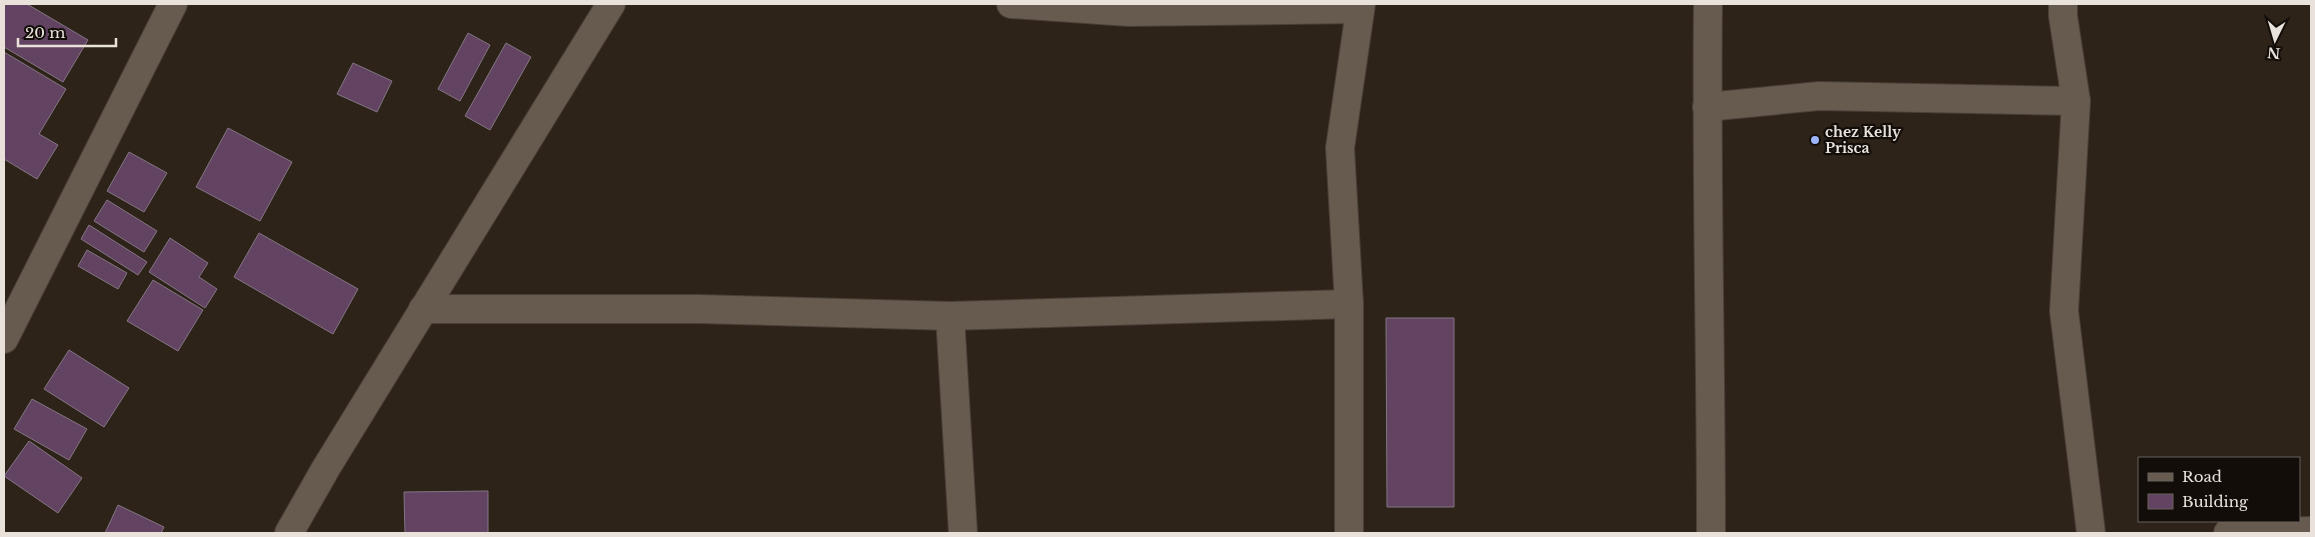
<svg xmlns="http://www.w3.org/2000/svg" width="2315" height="537" viewBox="0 0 2315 537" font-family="'Libre Baskerville',serif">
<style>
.building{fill:#624361;stroke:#837683}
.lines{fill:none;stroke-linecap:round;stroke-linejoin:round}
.street-casing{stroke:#483f38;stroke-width:30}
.street{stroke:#675b4f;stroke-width:28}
.poi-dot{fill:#9cb4fd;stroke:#120d09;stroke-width:2}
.labels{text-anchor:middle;stroke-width:4.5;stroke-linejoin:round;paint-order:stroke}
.poi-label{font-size:14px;font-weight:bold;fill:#e9e2db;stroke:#120d09;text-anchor:start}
</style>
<rect width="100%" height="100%" fill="#2d2319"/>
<g class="building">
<path d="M4,4H27L88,40L63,82L4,47Z"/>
<path d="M468,33L490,45L460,101L438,89Z"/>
<path d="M506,43L531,57L490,130L465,116Z"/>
<path d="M4,52L66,89L39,134L58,145L37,179L4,159Z"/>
<path d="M353,63L392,81L377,112L337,94Z"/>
<path d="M228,128L292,162L260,221L196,187Z"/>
<path d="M129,152L167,173L144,212L107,191Z"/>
<path d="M107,200L157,231L144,252L94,221Z"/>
<path d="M89,225L147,262L138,275L81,239Z"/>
<path d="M259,233L358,289L333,334L234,277Z"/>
<path d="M170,238L208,263L199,277L217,289L205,308L149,272Z"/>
<path d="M87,250L127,273L118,289L78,266Z"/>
<path d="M153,280L203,310L178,351L127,321Z"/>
<path d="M1386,318H1454V507H1387Z"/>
<path d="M69,350L129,388L104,427L44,389Z"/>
<path d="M32,399L87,429L69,460L14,429Z"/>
<path d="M29,441L82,478L58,513L4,476Z"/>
<path d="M488,491V533H405L404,492Z"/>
<path d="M118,505L164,527L161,533H105Z"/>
</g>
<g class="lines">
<defs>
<g id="street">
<path d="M1011,4L1129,12L1360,9"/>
<path d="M1708,4C1706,180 1711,357 1711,533"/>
<path d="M2063,4V16L2076,101L2064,311L2091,533"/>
<path d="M1707,107L1819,96L2076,101"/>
<path d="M423,309H698L950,316L1349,304"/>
<path d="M950,316L963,533"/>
<path d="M4,339L173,4"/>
<path d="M289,533L326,468L611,4"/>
<path d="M1349,533V304L1340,148L1361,4"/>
<path d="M2228,533L2311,531"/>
</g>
</defs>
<use href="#street" class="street-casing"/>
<use href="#street" class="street"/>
</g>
<circle class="poi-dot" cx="1815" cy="140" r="5"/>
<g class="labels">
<g class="poi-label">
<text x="1825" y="137">chez Kelly<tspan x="1825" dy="16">Prisca</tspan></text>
</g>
</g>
<rect width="2315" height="537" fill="none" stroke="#e9e2db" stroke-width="10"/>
<rect x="2138" y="457" width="162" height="65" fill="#120d09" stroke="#68625d"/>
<rect x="2148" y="473" width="25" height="8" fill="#675b4f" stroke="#68625d"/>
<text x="2182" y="482" font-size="15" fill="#e9e2db">Road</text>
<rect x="2148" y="494" width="25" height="15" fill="#624361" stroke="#68625d"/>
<text x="2182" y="507" font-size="15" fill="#e9e2db">Building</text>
<g transform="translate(2275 40) rotate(185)" stroke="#120d09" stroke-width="4" paint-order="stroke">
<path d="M0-4L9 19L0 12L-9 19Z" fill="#e9e2db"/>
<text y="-8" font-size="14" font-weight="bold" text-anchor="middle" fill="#e9e2db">N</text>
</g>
<path d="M18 38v8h98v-8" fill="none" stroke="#e9e2db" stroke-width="2.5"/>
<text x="25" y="38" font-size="15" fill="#e9e2db" stroke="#120d09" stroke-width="4" paint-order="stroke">20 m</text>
</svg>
